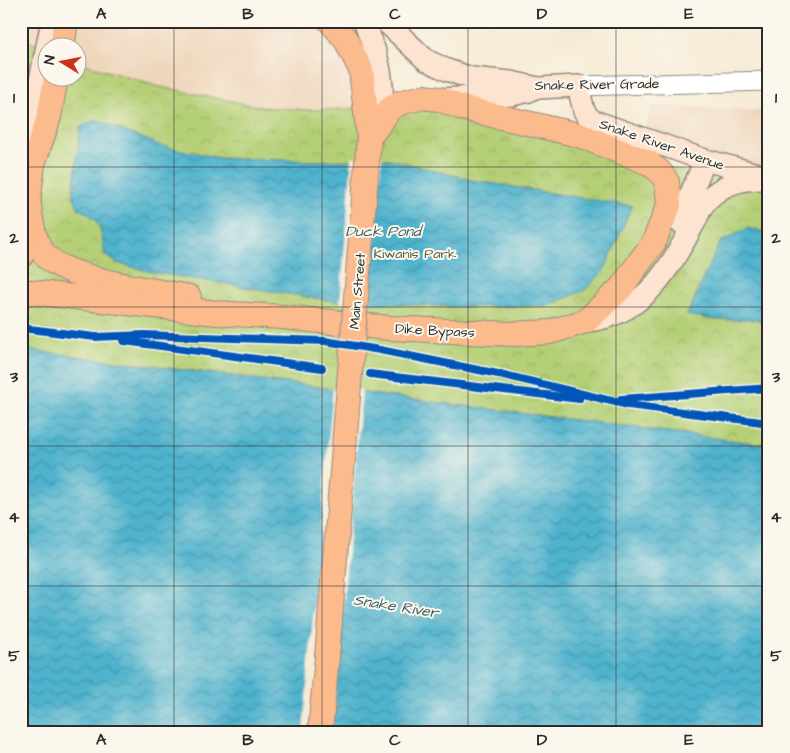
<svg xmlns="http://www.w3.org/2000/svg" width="790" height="753" viewBox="0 0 790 753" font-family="'Architects Daughter',sans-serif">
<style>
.built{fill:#efd6bb}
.park{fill:url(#park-crowns);stroke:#707d50}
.water{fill:url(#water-waves);stroke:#3d6f7c}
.pier{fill:#f6ead4}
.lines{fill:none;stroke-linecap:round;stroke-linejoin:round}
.service-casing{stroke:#908a80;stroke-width:10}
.minor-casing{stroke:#908a80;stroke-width:18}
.tertiary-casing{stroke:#908a80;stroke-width:21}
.secondary-casing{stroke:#908a80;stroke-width:24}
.trunk-casing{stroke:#908a80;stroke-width:26}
.service{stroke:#fff;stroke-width:8}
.minor{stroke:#fff;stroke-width:15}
.tertiary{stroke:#fff;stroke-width:19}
.secondary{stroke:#fde4d1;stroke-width:21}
.trunk{stroke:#fbbb8d;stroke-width:24}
.trunk-bridge-casing{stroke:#908a80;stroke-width:26;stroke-linecap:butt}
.trunk-bridge{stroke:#fbbb8d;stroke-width:24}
.cycleway-casing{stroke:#fbf7ec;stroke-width:11}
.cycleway{stroke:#0057b8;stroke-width:8}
.grid{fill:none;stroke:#2b2b2b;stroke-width:1;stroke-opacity:0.55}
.labels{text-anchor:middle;stroke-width:4;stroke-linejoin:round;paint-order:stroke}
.street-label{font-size:14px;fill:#2b2b2b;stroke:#fbf7ec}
.park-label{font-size:14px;fill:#545c41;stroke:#fbf7ec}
.water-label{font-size:15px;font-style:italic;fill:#385b64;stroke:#fbf7ec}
.neatline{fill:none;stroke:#2b2b2b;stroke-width:2}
.grid-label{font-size:16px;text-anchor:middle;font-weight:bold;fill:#2b2b2b}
</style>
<defs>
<pattern id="park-crowns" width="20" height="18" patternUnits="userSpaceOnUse" patternTransform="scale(1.25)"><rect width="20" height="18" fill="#b4cf74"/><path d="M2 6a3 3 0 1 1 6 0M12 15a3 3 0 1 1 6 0" fill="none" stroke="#9bb265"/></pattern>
<pattern id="water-waves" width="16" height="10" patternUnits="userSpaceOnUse" patternTransform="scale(1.25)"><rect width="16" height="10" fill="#4fb3ce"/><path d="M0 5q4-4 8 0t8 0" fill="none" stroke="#4292a7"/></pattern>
</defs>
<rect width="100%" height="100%" fill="#fbf7ec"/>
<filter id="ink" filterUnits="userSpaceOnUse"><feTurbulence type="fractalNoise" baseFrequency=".02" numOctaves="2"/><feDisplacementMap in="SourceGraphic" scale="10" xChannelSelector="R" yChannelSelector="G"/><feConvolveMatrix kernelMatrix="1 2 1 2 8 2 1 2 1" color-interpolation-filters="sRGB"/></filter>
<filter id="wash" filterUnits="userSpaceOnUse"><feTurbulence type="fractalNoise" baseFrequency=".0096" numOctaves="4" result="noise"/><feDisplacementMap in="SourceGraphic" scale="20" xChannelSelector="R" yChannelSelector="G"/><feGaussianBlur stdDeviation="1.12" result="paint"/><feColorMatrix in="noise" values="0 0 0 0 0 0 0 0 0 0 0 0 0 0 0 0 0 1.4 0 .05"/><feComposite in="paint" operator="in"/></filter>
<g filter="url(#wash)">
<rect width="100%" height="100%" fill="#f6ead4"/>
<g class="built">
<path d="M21,21H364L383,109L308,110L262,107L156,86L78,62V48L47,49L21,38Z"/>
<path d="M652,106L769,111V177L642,138Z"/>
</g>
<path class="park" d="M21,38L47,49L48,78H78V62L156,86L262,107L308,110L423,107L699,175L769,187V445L21,349Z"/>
<g class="water">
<path d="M96,120L162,146L220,158L319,161L389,159L477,181L632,206L604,271L585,290L548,306L457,307L332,301L151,272L117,263L105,255C101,233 102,218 79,209L73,195L80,127Z"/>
<path d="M748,228L769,233V325L756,319L716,320L687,315L720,242Z"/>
<path d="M21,349L769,445V732H21Z"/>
</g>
<g class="pier">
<path d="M382,156L369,305L340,303L352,157Z"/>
<path d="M333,387L362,390L332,732H303Z"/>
</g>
</g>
<g filter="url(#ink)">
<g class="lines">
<defs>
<path id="service" d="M21,106L32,99"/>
<path id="minor" d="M761,21L769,22"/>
<path id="tertiary" d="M578,86L769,81"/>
<g id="secondary">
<path d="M364,21C378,56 389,89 378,126"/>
<path d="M385,21L426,60L447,70L471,78L511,82L538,88L578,86L584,111L591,120L705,160L769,177"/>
<path d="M440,99L512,95L529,91"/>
<path d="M33,159V115L52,21"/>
<path d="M679,222L705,160"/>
<path d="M586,321C640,317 668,272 691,229C698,217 702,202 714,194C727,183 744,179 761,179"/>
</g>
<g id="trunk">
<path d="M330,21L346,40L361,70L369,138"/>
<path d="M62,48L66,21"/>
<path d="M28,199C31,217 32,239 44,254C65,280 155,290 189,297"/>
<path d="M21,256L33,164L49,117L56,78"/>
<path d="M21,291L217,313L283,317L389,328L512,334L550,332L586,321L621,288L654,242L669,205L667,182L660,172L649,163L579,135L462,108L439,99L423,97L399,103L390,109L369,138"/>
<path d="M320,732L327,657"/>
</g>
</defs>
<use href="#service" class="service-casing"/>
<use href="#minor" class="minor-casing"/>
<use href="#tertiary" class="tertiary-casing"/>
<use href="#secondary" class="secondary-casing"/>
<use href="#trunk" class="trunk-casing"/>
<use href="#service" class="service"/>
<use href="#minor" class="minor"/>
<use href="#tertiary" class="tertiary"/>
<use href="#secondary" class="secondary"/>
<use href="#trunk" class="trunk"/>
<defs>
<path id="trunk-bridge" d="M327,657L369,138"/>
</defs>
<use href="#trunk-bridge" class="trunk-bridge-casing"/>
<use href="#trunk-bridge" class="trunk-bridge"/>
<defs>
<g id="cycleway">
<path d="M21,328L95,337L144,335L325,341L380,350L508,376L628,405L769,423"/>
<path d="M124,341L322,368"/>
<path d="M370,374L579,399"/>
<path d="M621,399L769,388"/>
</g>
</defs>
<use href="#cycleway" class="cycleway-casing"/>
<use href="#cycleway" class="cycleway"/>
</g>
</g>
<path class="grid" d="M174,21V732M322,21V732M468,21V732M616,21V732M21,167H769M21,307H769M21,446H769M21,586H769"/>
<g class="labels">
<g class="street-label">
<text transform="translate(597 84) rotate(-1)" y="5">Snake River Grade</text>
<text transform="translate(662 144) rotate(19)" y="5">Snake River Avenue</text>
<text transform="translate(357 291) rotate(-85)" y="5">Main Street</text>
<text transform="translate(435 330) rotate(3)" y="5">Dike Bypass</text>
</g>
<g class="park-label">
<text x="415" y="258">Kiwanis Park</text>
</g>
<g class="water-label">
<text x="383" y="236">Duck Pond</text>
<text transform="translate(396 606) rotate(9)" y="5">Snake River</text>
</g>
</g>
<rect width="790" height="753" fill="none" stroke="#fbf7ec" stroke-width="55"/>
<g transform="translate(62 62) rotate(280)"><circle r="24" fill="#fbf7ec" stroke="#a8a59f"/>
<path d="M0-4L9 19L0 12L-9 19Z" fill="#c8321e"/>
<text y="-8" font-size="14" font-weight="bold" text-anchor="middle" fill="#2b2b2b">N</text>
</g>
<rect x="28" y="28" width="734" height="698" class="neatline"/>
<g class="grid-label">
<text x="101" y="19">A</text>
<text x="248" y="19">B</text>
<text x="395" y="19">C</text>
<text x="542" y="19">D</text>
<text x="689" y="19">E</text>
<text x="14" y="103">1</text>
<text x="776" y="103">1</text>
<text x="14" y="243">2</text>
<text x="776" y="243">2</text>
<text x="14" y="382">3</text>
<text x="776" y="382">3</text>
<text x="14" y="522">4</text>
<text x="776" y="522">4</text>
<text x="14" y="661">5</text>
<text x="776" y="661">5</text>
<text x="101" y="745">A</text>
<text x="248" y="745">B</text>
<text x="395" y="745">C</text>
<text x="542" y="745">D</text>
<text x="689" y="745">E</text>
</g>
</svg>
